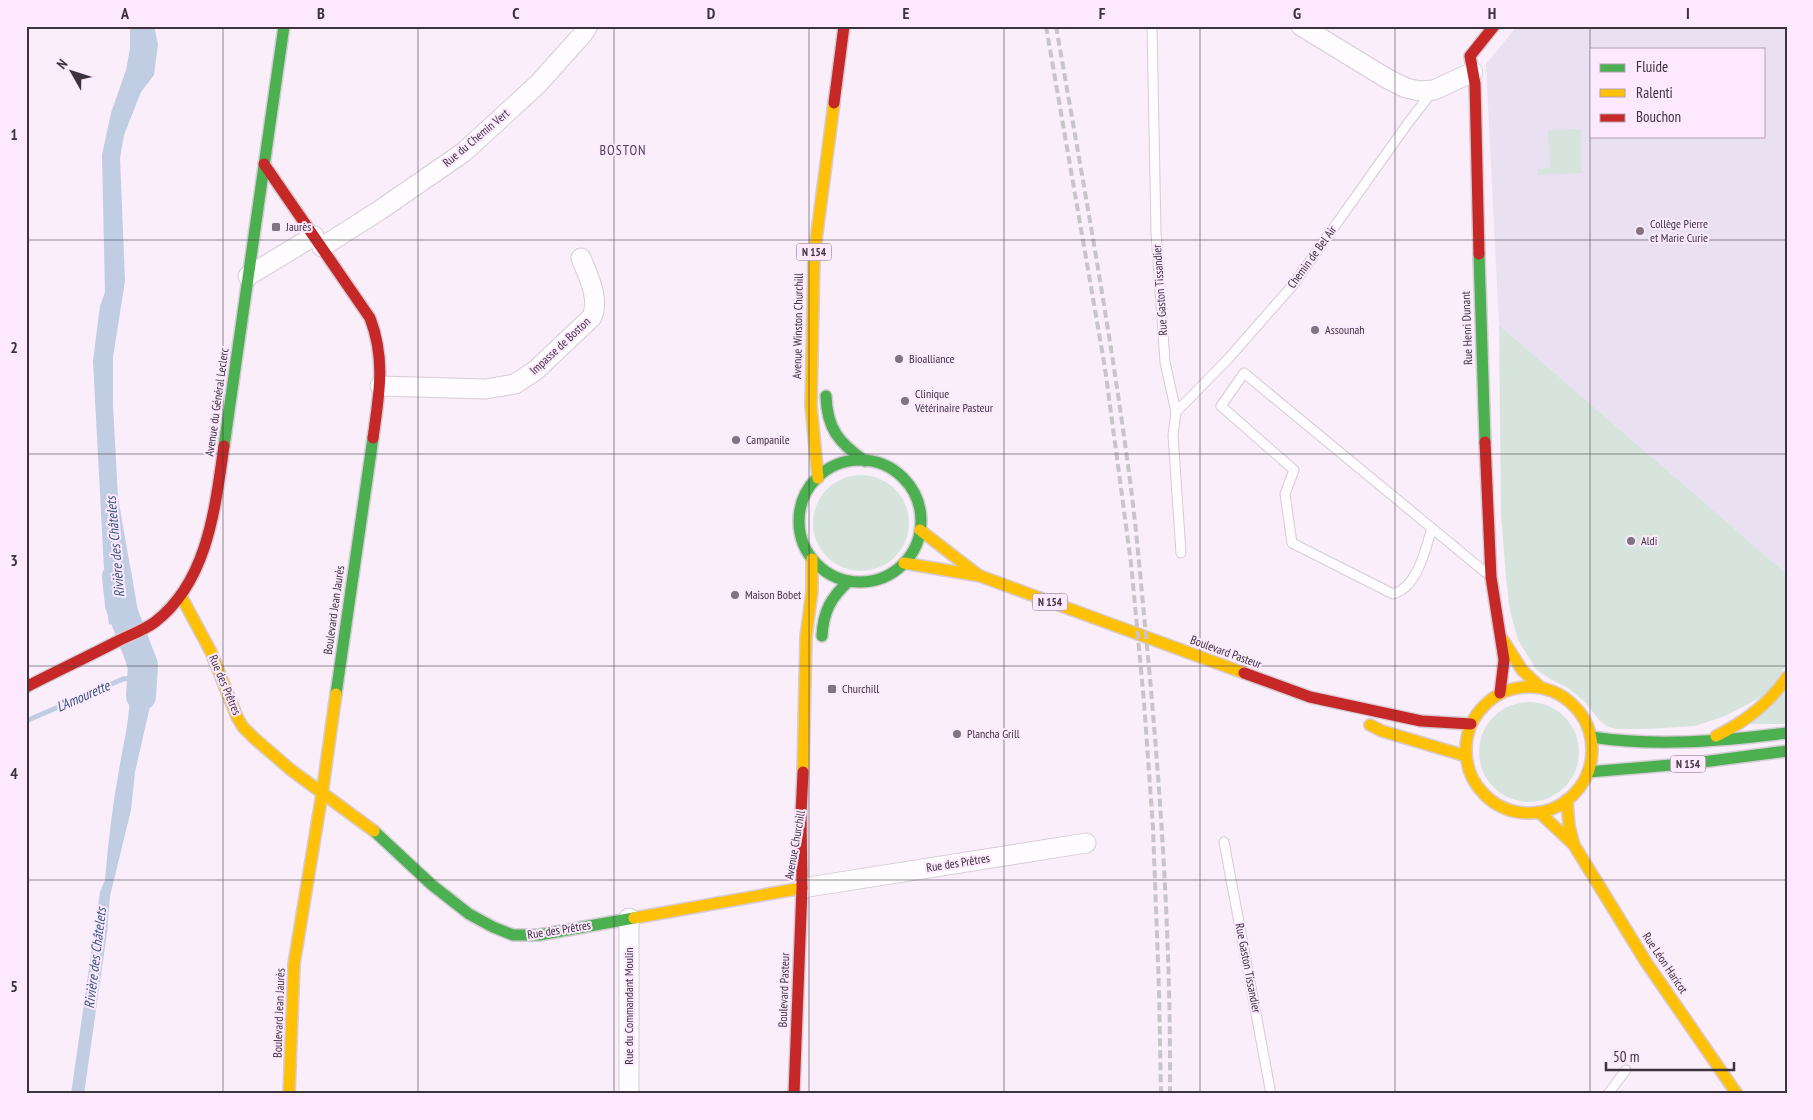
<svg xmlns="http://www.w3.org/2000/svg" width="1813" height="1120" viewBox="0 0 1813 1120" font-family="'PT Sans Narrow',sans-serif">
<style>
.education{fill:#e9e1f1;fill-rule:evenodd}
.green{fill:#d7e4de}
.water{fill:#c0cde3}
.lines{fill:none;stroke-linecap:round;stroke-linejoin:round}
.stream{stroke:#c0cde3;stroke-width:5}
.river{stroke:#c0cde3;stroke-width:30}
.lane-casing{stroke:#d6ccd6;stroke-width:11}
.street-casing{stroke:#d6ccd6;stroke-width:21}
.fast-casing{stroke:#d6ccd6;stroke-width:14}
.slow-casing{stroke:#d6ccd6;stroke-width:14}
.jam-casing{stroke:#d6ccd6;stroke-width:14}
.lane{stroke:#fefcfe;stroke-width:9}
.street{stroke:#fefcfe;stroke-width:19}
.fast{stroke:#4caf50;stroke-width:11}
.slow{stroke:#ffc107;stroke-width:11}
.jam{stroke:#c62828;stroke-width:11}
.rail{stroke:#c8c5c8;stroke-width:4;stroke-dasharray:8 4;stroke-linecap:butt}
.grid{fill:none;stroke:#3d333d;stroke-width:1;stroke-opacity:0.55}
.poi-dot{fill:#7f747f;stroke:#fde9ff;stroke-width:2}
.labels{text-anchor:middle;stroke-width:4;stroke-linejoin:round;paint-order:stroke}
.shield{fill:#fde9ff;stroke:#776a77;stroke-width:1}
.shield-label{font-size:11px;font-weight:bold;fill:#3d333d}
.street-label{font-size:12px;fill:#3d333d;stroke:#fde9ff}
.poi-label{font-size:12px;fill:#3d333d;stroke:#fde9ff;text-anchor:start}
.neighbourhood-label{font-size:14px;letter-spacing:1px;fill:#513c53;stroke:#fde9ff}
.water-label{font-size:14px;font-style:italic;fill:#31577c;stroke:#fde9ff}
.neatline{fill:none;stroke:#3d333d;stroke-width:2}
.grid-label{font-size:16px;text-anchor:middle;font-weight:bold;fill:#3d333d}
</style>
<rect width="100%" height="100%" fill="#f9eefa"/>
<path class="education" d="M1517,26H1787V574L1499,325L1486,64ZM1592,49H1764V136H1592Z"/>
<g class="green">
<path d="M1581,129L1582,173L1538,175V169L1550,168L1548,130Z"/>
<path d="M1499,325L1787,574V664L1767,694L1725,716L1695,726L1649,729H1616L1608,727L1600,721L1585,702L1568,688L1550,679L1536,669L1518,640L1510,611L1506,578L1501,514Z"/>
<circle cx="861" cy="523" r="48"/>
<path d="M1787,689V724H1749Z"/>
<circle cx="1529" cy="752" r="50"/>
</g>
<g class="water">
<path d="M130,26H154L158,44L154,75L141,92L124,135L120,158L125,281L113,357V405L118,498L138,611L109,625L105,588L93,361L100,306L105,292L102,155L111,113L126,70L130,48Z"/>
<path d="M152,651L156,674L154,689L135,772L131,810L110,896L107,933L84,1094H71L100,892L105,880C108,841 113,802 120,764C125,736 133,705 128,676L130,673L126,664Z"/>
</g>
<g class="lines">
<path class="stream" d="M26,721L123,679L134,678"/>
<path class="river" d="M117,577L120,605L143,665L141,696"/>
<defs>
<g id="lane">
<path d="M1152,26L1156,232L1165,362L1176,412L1173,435L1181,553"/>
<path d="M1176,412L1228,359L1293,285L1408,123L1433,91"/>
<path d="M1432,528C1425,550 1418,587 1393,594L1292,543L1285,494L1294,470L1221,406L1244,373L1485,572"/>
<path d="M1224,842L1271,1094"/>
<path d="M1608,1094L1626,1070"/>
</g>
<g id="street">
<path d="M1301,26L1386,78L1406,88L1420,91L1434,90L1473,72"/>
<path d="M322,247L380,210L464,152L538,84L582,35L588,26"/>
<path d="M248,276L314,236"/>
<path d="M380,386L485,389L515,384L536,370L592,317C600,298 588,276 581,258"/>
<path d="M802,888L1086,843"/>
<path d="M629,1094V918"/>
</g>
<g id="fast">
<path d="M1479,254L1485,442"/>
<path d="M826,396C827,429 839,443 865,461"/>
<path d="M224,446L284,26"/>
<circle cx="860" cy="521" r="61"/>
<path d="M822,636C823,612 831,597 849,581"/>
<path d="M336,694L373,438"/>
<path d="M1591,737C1657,747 1721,741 1787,733"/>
<path d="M1588,772L1695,763L1787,751"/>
<path d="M374,831L432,885L469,914L493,927L513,935H539L634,918"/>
</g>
<g id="slow">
<path d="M818,478L811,406L814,256L834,103"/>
<path d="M920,530L977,574"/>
<path d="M904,563L980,576L1244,673"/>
<path d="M181,596L211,652L237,717L243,727L254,738L291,770L374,831"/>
<path d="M1503,640L1522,670L1540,687"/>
<circle cx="1529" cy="750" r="63"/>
<path d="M1370,725L1382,731L1466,756"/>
<path d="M1716,736C1745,722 1769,704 1787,677"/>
<path d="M803,772L806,637L812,591V559"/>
<path d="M1567,800L1569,826L1574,845"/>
<path d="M1539,812L1574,845L1646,962L1737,1094"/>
<path d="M634,918L802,888"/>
<path d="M289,1094L294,964L322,794L336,694"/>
</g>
<g id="jam">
<path d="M834,103L844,26"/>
<path d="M264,164L370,318C386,360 379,395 373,438"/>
<path d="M1479,254L1475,84L1470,56L1494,26"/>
<path d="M1485,442L1491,577L1504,660L1500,693"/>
<path d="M1244,673L1310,697L1421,721L1471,724"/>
<path d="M26,687C55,672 85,658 114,643C127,636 143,631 155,622C208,581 215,508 224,446"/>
<path d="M794,1094L802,888L801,814L803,772"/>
</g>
</defs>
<use href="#lane" class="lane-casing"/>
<use href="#street" class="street-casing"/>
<use href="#fast" class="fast-casing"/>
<use href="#slow" class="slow-casing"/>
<use href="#jam" class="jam-casing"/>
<use href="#lane" class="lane"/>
<use href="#street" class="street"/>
<use href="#fast" class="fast"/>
<use href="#slow" class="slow"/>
<use href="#jam" class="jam"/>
<g class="rail">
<path d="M1046,26L1105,368L1131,563L1144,702L1153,828L1159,989L1161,1094"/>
<path d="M1056,26C1083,182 1112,338 1132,496C1138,546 1142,596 1147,646C1161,795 1171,944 1170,1094"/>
</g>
</g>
<path class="grid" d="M223,26V1094M418,26V1094M614,26V1094M809,26V1094M1004,26V1094M1200,26V1094M1395,26V1094M1590,26V1094M26,240H1787M26,454H1787M26,666H1787M26,880H1787"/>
<g class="poi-dot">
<rect x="271" y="222" width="10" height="10" rx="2.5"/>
<circle cx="1640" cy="231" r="5"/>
<circle cx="1315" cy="330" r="5"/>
<circle cx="899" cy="359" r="5"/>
<circle cx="905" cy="401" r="5"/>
<circle cx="736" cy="440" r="5"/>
<circle cx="1631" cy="541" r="5"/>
<circle cx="735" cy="595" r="5"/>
<rect x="827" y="684" width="10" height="10" rx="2.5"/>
<circle cx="957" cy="734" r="5"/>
</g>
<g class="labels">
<g class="shield">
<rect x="796.5" y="243.5" width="35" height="17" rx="4"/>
<rect x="1032.5" y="593.5" width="35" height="17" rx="4"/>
<rect x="1670.5" y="755.5" width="35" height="17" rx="4"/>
</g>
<g class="shield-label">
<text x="814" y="256">N 154</text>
<text x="1050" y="606">N 154</text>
<text x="1688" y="768">N 154</text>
</g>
<g class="street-label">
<text transform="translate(476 138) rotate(-40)" y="4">Rue du Chemin Vert</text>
<text transform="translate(1312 257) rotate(-54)" y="4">Chemin de Bel Air</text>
<text transform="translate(1160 290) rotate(-94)" y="4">Rue Gaston Tissandier</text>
<text transform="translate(798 326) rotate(-89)" y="4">Avenue Winston Churchill</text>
<text transform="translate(1467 328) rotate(-92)" y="4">Rue Henri Dunant</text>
<text transform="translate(560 346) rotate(-43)" y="4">Impasse de Boston</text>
<text transform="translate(217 402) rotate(-82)" y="4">Avenue du Général Leclerc</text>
<text transform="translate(334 610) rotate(-82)" y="4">Boulevard Jean Jaurès</text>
<text transform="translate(1226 652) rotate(20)" y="4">Boulevard Pasteur</text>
<text transform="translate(225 685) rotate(67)" y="4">Rue des Prêtres</text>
<text transform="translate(795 845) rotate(-80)" y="4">Avenue Churchill</text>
<text transform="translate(958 863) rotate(-9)" y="4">Rue des Prêtres</text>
<text transform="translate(559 930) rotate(-9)" y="4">Rue des Prêtres</text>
<text transform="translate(1665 963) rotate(56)" y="4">Rue Léon Haricot</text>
<text transform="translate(1248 968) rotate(79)" y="4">Rue Gaston Tissandier</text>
<text transform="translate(784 990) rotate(-88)" y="4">Boulevard Pasteur</text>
<text transform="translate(629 1006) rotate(-90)" y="4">Rue du Commandant Moulin</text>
<text transform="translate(279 1013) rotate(-88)" y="4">Boulevard Jean Jaurès</text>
</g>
<g class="poi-label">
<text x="1650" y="228">Collège Pierre<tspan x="1650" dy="14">et Marie Curie</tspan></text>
<text x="286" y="231">Jaurès</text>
<text x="1325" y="334">Assounah</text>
<text x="909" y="363">Bioalliance</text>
<text x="915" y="398">Clinique<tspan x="915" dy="14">Vétérinaire Pasteur</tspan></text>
<text x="746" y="444">Campanile</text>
<text x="1641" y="545">Aldi</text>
<text x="745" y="599">Maison Bobet</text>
<text x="842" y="693">Churchill</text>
<text x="967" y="738">Plancha Grill</text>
</g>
<g class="neighbourhood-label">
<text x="623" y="155">BOSTON</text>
</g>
<g class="water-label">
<text transform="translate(115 547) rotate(-95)" y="5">Rivière des Châtelets</text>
<text transform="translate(83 696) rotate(-24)" y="5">L'Amourette</text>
<text transform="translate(95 958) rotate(-83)" y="5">Rivière des Châtelets</text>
</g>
</g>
<rect width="1813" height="1120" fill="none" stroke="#fde9ff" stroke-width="55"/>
<rect x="1590" y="48" width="175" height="90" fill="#fde9ff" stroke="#b0a0b1"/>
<rect x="1600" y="64" width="25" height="8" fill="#4caf50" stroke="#b0a0b1"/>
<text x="1636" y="72" font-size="15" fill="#3d333d">Fluide</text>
<rect x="1600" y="89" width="25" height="8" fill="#ffc107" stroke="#b0a0b1"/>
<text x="1636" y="98" font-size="15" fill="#3d333d">Ralenti</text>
<rect x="1600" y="114" width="25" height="8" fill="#c62828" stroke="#b0a0b1"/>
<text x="1636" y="122" font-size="15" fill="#3d333d">Bouchon</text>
<g transform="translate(72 72) rotate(309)" stroke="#fde9ff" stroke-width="4" paint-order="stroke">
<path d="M0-4L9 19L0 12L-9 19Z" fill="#3d333d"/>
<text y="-8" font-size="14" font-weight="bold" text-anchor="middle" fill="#3d333d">N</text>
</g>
<path d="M1606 1062v8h128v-8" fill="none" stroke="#3d333d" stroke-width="2.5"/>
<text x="1613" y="1062" font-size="15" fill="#3d333d" stroke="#fde9ff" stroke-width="4" paint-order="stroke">50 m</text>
<rect x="28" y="28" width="1758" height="1064" class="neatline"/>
<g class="grid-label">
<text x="125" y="19">A</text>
<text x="321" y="19">B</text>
<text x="516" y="19">C</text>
<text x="711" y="19">D</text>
<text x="906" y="19">E</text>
<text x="1102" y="19">F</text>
<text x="1297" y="19">G</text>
<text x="1492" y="19">H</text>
<text x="1688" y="19">I</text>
<text x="14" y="140">1</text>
<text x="14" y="353">2</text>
<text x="14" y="566">3</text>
<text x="14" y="779">4</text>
<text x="14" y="992">5</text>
</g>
</svg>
